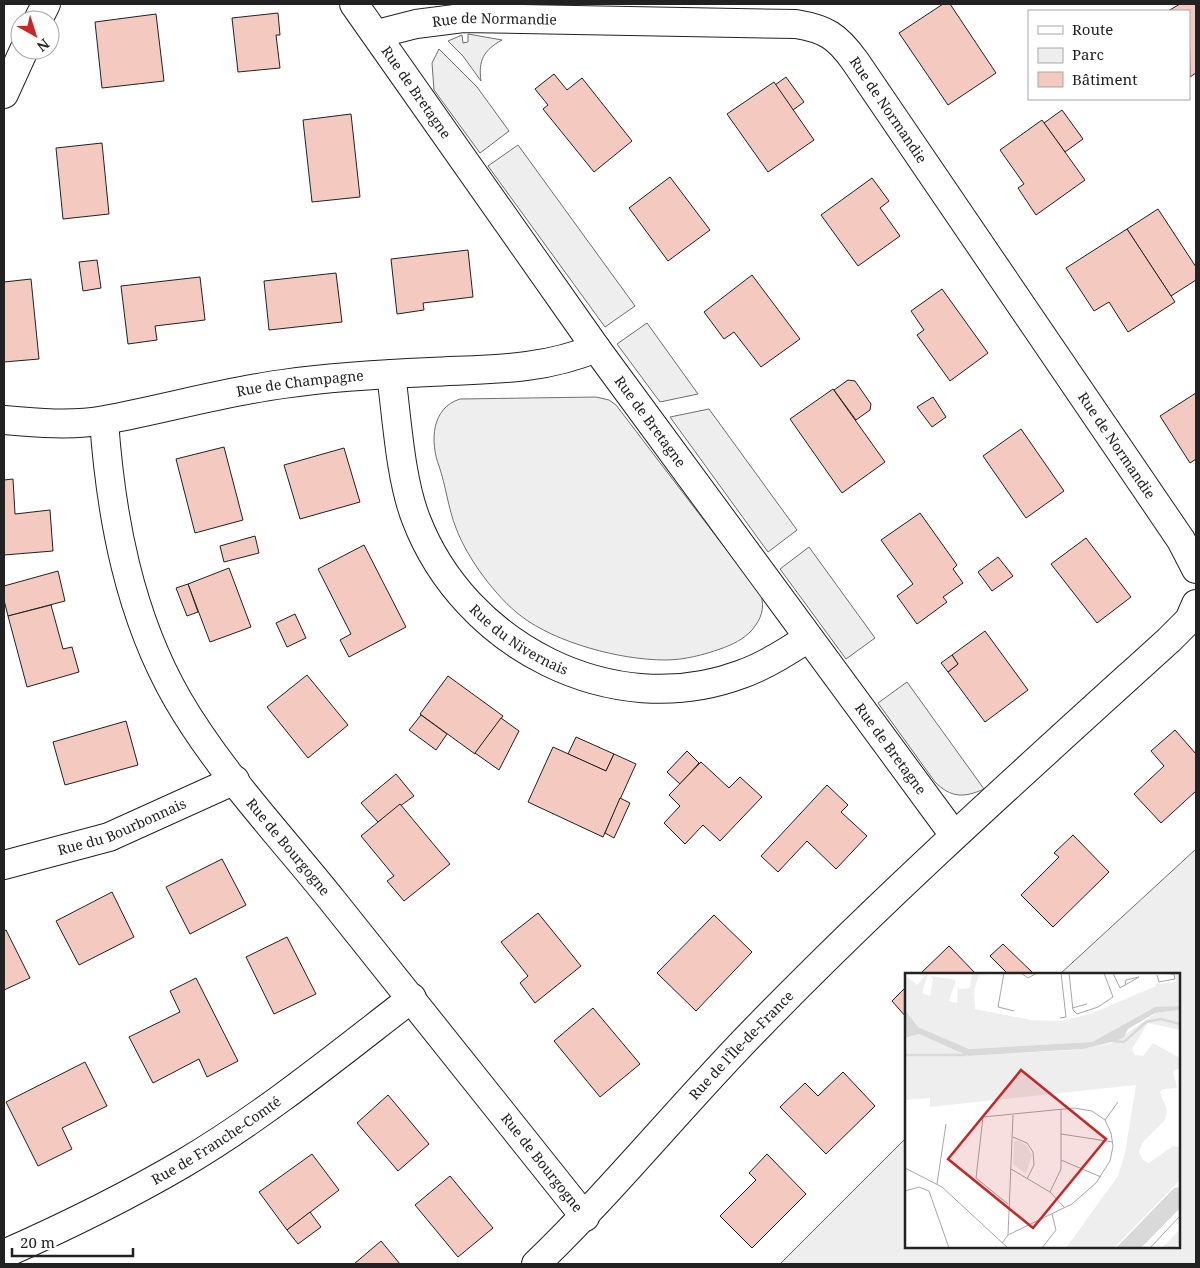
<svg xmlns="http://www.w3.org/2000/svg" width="1200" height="1268" viewBox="0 0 1200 1268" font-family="'Noto Serif',serif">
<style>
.green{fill:#eee;stroke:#6f6f6f}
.building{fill:#f3c9c0;stroke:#222}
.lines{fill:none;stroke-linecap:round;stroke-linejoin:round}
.minor-casing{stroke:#222;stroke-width:30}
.minor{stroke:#fff;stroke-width:28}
.labels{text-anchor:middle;stroke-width:4;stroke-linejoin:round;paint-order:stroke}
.street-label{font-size:14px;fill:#222;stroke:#fff}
.inset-river{fill:none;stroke:#d9d9d9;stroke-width:2.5}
.inset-road{fill:none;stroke:#a7a7a7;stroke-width:1}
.view{fill:#c62828;fill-opacity:0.15;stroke:#c62828;stroke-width:2.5}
.inset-edge{fill:none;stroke:#222;stroke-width:2.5}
</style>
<rect width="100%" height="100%" fill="#fff"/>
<g class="green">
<path d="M468,34L502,40C484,50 478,60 481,81L463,56L448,41L462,35L463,43L468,42Z"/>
<path d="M439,49L477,87L509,131L480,153L434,90L432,63Z"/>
<path d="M518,145L635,306L605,327L488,166Z"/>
<path d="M647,323L698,394L660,402L617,344Z"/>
<path d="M596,397L609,400L616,405L761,595C765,609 761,619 752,630C744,639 732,645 720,649C703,655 684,660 665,660C621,660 556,643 521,616C496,597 467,558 456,528C448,508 446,486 439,466C430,442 431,408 460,399Z"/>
<path d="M709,409L797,530L768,552L670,417Z"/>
<path d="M809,547L875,638L846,659L780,569Z"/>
<path d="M907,682L984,789C964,798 951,798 935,782L878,703Z"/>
<path d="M1196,849V1264H780L906,1138V1247H1179V974H1060Z"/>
</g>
<g class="building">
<path d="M943,4H950L996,73L948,105L899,33Z"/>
<path d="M1180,4H1196V73L1190,77L1189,11H1168Z"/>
<path d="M278,13L280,35H276L280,68L238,72L232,18Z"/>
<path d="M156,14L164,81L102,88L95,22Z"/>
<path d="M554,74L567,90L582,78L632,141L594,172L543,109L548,105L535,89Z"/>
<path d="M786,77L804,102L793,110L775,85Z"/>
<path d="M774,82L814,140L768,172L727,114Z"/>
<path d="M1062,110L1083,139L1065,152L1044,123Z"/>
<path d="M351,114L360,197L312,202L303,120Z"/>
<path d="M1042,120L1085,180L1036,215L1018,188L1024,184L1000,150Z"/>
<path d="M102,143L109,214L63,219L56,148Z"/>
<path d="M670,177L710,230L668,261L629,208Z"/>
<path d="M872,178L889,201L880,208L900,236L858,266L821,215Z"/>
<path d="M1158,209L1196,267V280L1171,296L1127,229Z"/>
<path d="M1127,229L1175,302L1128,332L1109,302L1094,311L1066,268Z"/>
<path d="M468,250L473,297L423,303L424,310L397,314L391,259Z"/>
<path d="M97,260L101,288L83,291L79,262Z"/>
<path d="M336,273L342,322L269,330L264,281Z"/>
<path d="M752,275L800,339L761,367L734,332L724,339L704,312Z"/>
<path d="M200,277L205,320L155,326L157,340L128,344L121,286Z"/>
<path d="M31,279L39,359L4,362V282Z"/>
<path d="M942,289L988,353L950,381L917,335L924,330L911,311Z"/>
<path d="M848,380L855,381L871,404L870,410L856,420L834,390Z"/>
<path d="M833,389L885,462L842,493L790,419Z"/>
<path d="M1196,393V459L1190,463L1160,416Z"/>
<path d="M933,397L946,417L932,427L917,407Z"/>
<path d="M1021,429L1064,491L1026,518L983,456Z"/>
<path d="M224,447L243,520L195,533L176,459Z"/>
<path d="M344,448L360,502L300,519L284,465Z"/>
<path d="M13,479L15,514L50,510L53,551L4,555V480Z"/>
<path d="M920,513L957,565L953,569L963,583L943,597L947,602L917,624L897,596L913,584L881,540Z"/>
<path d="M255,536L259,553L224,562L220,546Z"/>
<path d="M1086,538L1131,597L1097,623L1051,564Z"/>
<path d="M364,545L406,627L349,657L340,640L351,634L318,569Z"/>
<path d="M998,557L1013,576L992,591L978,572Z"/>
<path d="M229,568L251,627L210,642L188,584Z"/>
<path d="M58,571L65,601L8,616L4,600V586Z"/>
<path d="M188,584L198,612L187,616L176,588Z"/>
<path d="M51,605L63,649L72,647L79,672L27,687L8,616Z"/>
<path d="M295,614L306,638L287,647L276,623Z"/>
<path d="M985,631L1028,690L985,722L948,672L958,664L952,655Z"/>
<path d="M952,655L958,664L948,672L941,663Z"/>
<path d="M307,675L348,725L308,758L267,707Z"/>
<path d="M448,676L503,716L475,754L420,714Z"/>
<path d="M421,715L447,734L436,750L409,730Z"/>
<path d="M501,718L519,731L499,770L475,753Z"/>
<path d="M126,721L138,765L65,785L53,742Z"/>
<path d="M1175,730L1196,754V791L1161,823L1134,794L1164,766L1151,751Z"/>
<path d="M576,737L614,754L606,771L568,754Z"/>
<path d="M553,747L606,771L614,754L636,764L603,837L528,802Z"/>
<path d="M687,751L699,763L680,784L667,772Z"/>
<path d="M701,762L729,788L740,777L762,797L720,841L703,825L685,844L664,823L680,806L669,795Z"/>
<path d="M396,774L414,796L378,822L361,803Z"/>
<path d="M827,785L848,805L841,812L867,836L836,869L807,841L778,872L761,856Z"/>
<path d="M620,798L630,803L614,838L605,833Z"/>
<path d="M400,804L450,864L404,901L387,881L394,876L361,836Z"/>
<path d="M1073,835L1109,872L1053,927L1021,895L1059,857L1054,853Z"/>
<path d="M222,859L246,905L190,934L166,887Z"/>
<path d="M112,892L134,937L79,965L56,921Z"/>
<path d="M538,913L581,966L535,1003L520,983L528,976L501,942Z"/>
<path d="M714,915L752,952L696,1011L657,973Z"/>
<path d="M6,930L30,978L4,990V931Z"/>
<path d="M287,937L316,994L274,1014L246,957Z"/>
<path d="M1003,944L1034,974H1008L990,956Z"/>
<path d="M949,946L976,974H920Z"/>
<path d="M196,978L238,1061L207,1077L199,1059L153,1083L129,1037L180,1012L170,991Z"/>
<path d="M906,987V1017L892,1001Z"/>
<path d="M593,1008L640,1064L600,1097L554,1041Z"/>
<path d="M85,1062L107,1106L62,1128L72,1149L38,1166L6,1102Z"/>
<path d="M843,1072L875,1106L826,1154L780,1107L805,1083L818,1096Z"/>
<path d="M388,1095L429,1144L398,1171L357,1123Z"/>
<path d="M312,1154L339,1190L287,1230L259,1192Z"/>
<path d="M767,1154L806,1194L752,1248L720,1216L756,1180L749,1173Z"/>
<path d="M450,1176L493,1228L458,1257L415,1205Z"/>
<path d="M310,1212L321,1227L298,1244L287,1230Z"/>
<path d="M381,1241L400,1264H354Z"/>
</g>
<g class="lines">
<defs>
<g id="minor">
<path id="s1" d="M354,4L596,348L954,835"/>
<path d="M38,20L46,4"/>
<path id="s2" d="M377,34L416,24L463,18L796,24C826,29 837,36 855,61L1181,540L1196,569"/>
<path d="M4,94L24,50"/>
<path id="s3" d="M391,374C397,418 400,478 416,519C464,645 612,723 742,674C765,666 787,652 808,638"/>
<path id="s4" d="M4,420C36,423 73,426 105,420C165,409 223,392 283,384C331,377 381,374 430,372C488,369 541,371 596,348"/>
<path id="s5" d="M104,421C111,517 129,615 178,700C220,772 280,835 332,900C417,1005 501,1111 585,1217"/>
<path id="s6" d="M4,865L109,837L235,780"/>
<path id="s7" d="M4,1254C65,1227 126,1197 184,1163C265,1115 338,1055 412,998"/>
<path id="s8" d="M536,1264C612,1191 679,1108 753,1032C886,895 1028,768 1169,640L1189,620L1196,604"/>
</g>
</defs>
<use href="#minor" class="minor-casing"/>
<use href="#minor" class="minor"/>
</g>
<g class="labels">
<g class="street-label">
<text dy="5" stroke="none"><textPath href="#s2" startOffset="119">Rue de Normandie</textPath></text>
<text dy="5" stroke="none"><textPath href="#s1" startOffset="108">Rue de Bretagne</textPath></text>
<text dy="5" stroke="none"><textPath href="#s2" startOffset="552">Rue de Normandie</textPath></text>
<text dy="5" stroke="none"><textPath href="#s4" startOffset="300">Rue de Champagne</textPath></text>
<text dy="5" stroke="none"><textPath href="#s1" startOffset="512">Rue de Bretagne</textPath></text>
<text dy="5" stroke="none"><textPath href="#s2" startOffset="958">Rue de Normandie</textPath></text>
<text dy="5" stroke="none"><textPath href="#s3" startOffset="310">Rue du Nivernais</textPath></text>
<text dy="5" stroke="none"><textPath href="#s1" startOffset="918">Rue de Bretagne</textPath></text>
<text dy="5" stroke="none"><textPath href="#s6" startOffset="124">Rue du Bourbonnais</textPath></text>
<text dy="5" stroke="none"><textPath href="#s5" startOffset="475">Rue de Bourgogne</textPath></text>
<text dy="5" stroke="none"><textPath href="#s8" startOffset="300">Rue de l'Île-de-France</textPath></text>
<text dy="5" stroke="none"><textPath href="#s7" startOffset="241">Rue de Franche-Comté</textPath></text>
<text dy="5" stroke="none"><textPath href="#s5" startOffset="880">Rue de Bourgogne</textPath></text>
</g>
</g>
<g transform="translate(905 973)">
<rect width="275" height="275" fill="#fff"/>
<path d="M23,0L17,20L25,23L28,6L26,3L51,7L44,28L52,30L53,12L54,16L65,15L67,0L87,3L74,2L69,17L70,36L126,47L156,48L185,41L251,13L246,0L251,11L271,9L270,0H275V33L246,36L187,69L64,76L13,54L4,45L0,37V2L12,12ZM275,37V57L243,50L227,76L230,82L238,83L248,70L275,85V95L268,98L272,115L258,116L255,119L262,137L260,147L237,170L234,179L238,187L244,190L268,173L275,174V207L209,275H161L213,203L220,180L231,112L25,134V125L0,127V65L14,61L63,83L171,77L208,70L251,40ZM112,167L121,172L127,182L121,201L108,191L109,169ZM275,256V269L269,275H257Z" fill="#eee"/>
<path d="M275,33V37L250,40L223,56L219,64L211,68L178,76L63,83L14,61L0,65V37L13,54L64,76L187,69L250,34ZM275,214V235L236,275H211L269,215Z" fill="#d9d9d9"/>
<path class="inset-river" d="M206,68L219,69L241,49L256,46L275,51M0,82H61"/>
<path class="inset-road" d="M99,0L93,34L109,38M116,0L123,5L132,0M164,0L168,37L172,41L193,34L208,24L199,0M208,0L215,15L234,4M251,0L269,1L270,6L254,9L252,2M220,12L221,7L234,4M167,35L182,31M155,45L161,44L156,0M200,147L213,129M156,161L208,169M108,164L122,170L128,179L129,192L122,206M156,187L196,204M0,195L37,214L103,275M106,196L145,219L159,234M32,211L41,151M0,218L14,214L24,218L44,275M145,219L156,196V136M103,262L167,231L191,210L205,188L208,173L206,160L200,147L187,138L169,135L78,144L71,205L103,231M97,270L103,262L108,142M137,275L151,257L147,241M245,275L275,243"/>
<path class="view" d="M116,97L201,166L128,255L43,186Z"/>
<rect width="275" height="275" class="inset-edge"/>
</g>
<rect width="1200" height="1268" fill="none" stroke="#222222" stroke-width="10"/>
<rect x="1028" y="10" width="162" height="90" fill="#ffffff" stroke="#a7a7a7"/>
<rect x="1038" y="26" width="25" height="8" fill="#ffffff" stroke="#a7a7a7"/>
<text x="1072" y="35" font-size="15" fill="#222222">Route</text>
<rect x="1038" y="48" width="25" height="15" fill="#eeeeee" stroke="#a7a7a7"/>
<text x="1072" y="60" font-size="15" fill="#222222">Parc</text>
<rect x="1038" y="72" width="25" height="15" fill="#f3c9c0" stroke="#a7a7a7"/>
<text x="1072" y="85" font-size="15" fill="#222222">Bâtiment</text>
<g transform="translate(35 35) rotate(141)"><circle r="24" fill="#ffffff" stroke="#a7a7a7"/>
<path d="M0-4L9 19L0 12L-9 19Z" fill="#c62828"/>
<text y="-8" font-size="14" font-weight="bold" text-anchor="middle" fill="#222222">N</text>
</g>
<path d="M12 1248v8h121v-8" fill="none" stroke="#222222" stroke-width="2.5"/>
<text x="20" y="1248" font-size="15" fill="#222222" stroke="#ffffff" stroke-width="4" paint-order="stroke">20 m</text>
</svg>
